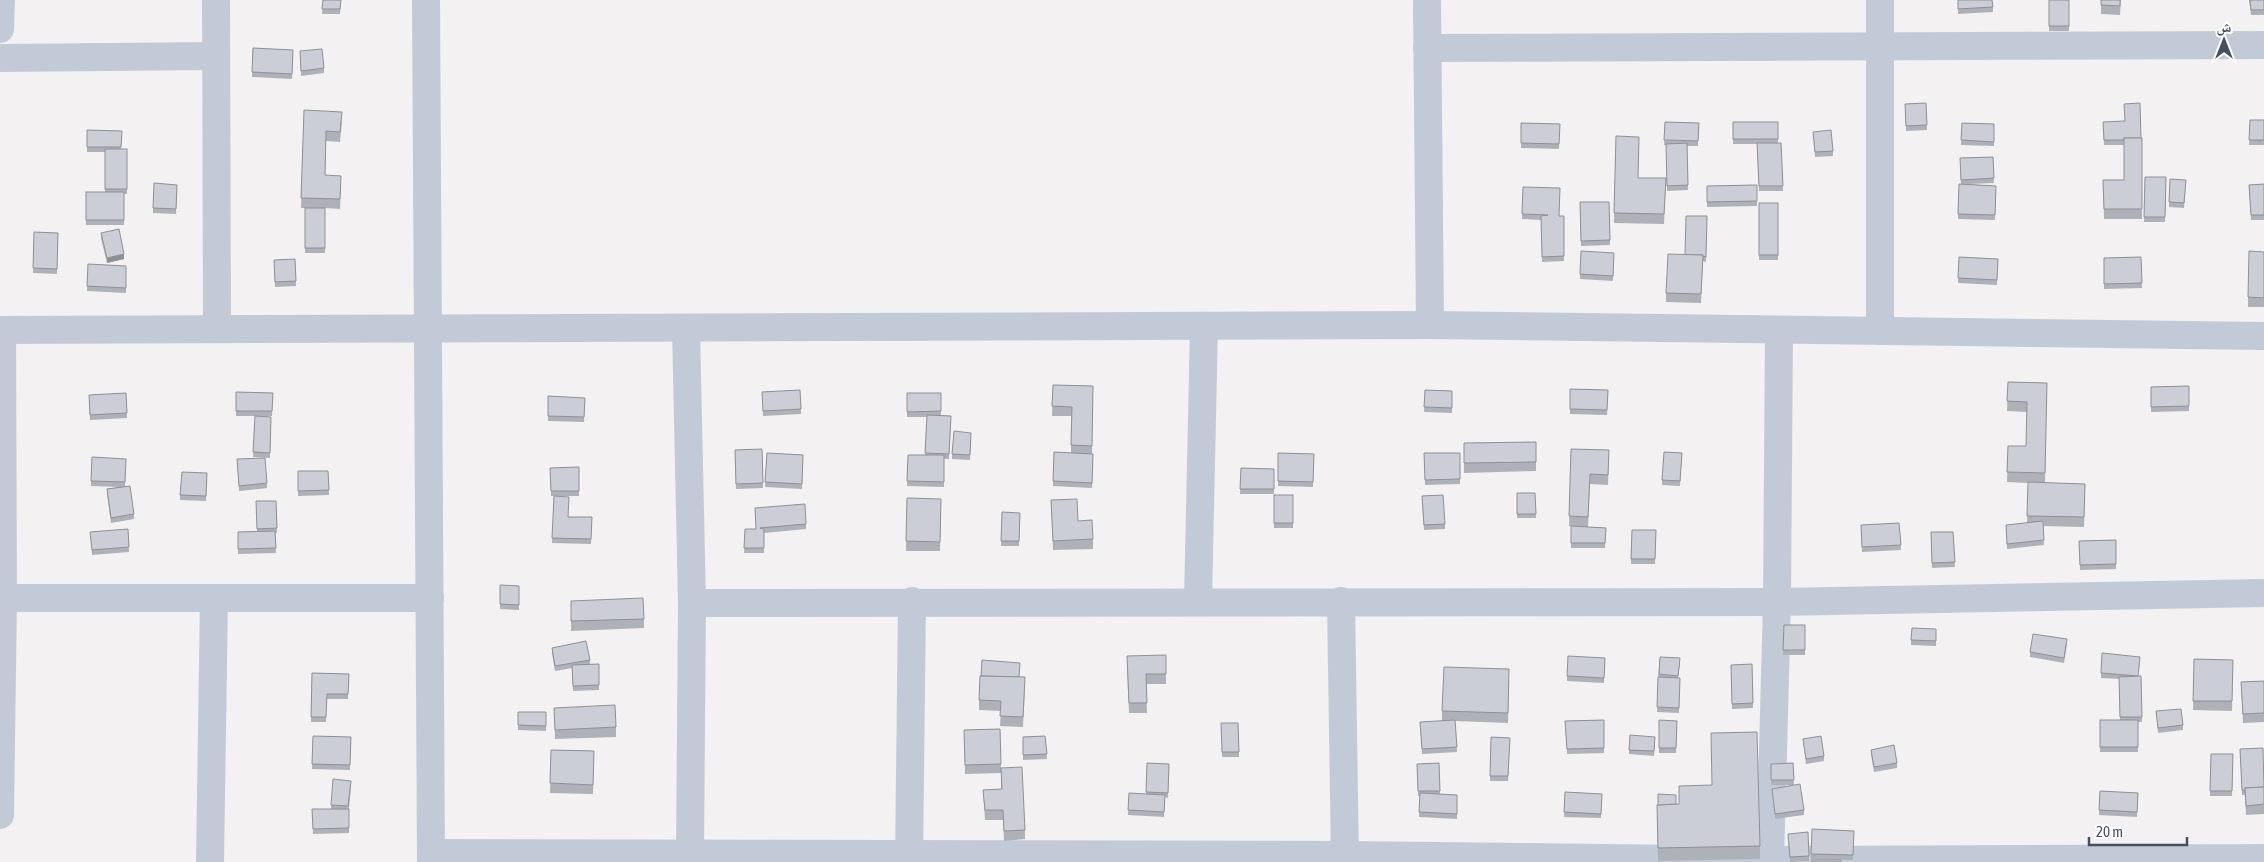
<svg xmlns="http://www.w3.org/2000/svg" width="2264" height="862" viewBox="0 0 2264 862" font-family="'Asap Condensed','Noto Naskh Arabic',sans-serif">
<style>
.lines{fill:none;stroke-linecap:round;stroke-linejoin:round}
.minor{stroke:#c3cad7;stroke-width:28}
.wall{fill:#afb1b9}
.shaded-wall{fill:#8f9096}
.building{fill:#ccced7;stroke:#8f9096}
</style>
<rect width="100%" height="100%" fill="#f3f1f1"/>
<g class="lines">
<g class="minor">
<path d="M216,0L217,329"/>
<path d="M426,0L431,862"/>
<path d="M1427,0L1430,325"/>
<path d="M0,29L1,0"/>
<path d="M1427,48L2264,45"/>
<path d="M0,58L216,56"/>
<path d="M686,328L692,603L690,853"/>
<path d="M0,330L1430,325L2264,336"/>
<path d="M1880,331V0"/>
<path d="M0,598H430"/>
<path d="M1198,601L1204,326"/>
<path d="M1341,601L1345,862"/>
<path d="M692,603L1777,602L2264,593"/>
<path d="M0,815L3,598L2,330"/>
<path d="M431,853L1346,855L1770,860L2264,858"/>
<path d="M210,862L214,598"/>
<path d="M909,862L912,601"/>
<path d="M1770,862L1777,602L1779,330"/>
</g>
</g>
<g class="wall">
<path d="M323,0H341L340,14H322Z"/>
<path d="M1958,0L1993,7V12L1958,14Z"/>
<rect x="2049" y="0" width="20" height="31"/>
<path d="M2101,0H2121L2120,15L2101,14Z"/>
<path d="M2249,0H2264V15H2251Z"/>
<path d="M253,48L293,50L292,79L252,77Z"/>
<path d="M300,51L324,68V73L301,76Z"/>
<path d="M1926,103L1927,130L1906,131L1905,104Z"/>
<path d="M304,110L342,121L340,142L326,141L325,175L341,185L340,209L325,208V253H305V208H301Z"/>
<path d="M2250,120H2264V145H2249Z"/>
<path d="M1665,122L1699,123L1698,146H1687L1688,190L1667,191L1666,145H1664Z"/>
<path d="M1733,122H1778V143H1781L1783,191H1759L1757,144H1733Z"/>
<path d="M2103,122L2142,138V219H2104L2103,180H2124V145H2104Z"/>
<path d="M1521,123L1560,124L1559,149L1521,148Z"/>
<path d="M1962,123L1994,124V146L1961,145Z"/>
<path d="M87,130L122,131L121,149H127V194H124V225H86V192H105V152H87Z"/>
<path d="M1813,132L1833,151V156L1815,157Z"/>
<path d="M1616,136L1638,178H1666L1664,224L1614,223Z"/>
<path d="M1993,157L1994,183L1968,184L1996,186L1995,220L1958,219L1959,184H1961L1960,158Z"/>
<path d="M2145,177H2166L2165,222H2144Z"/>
<path d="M2186,180L2184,208L2169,207V202Z"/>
<path d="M2264,184V220H2251L2249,185Z"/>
<path d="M177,185L176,214L153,213V208Z"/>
<path d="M1757,185V206L1707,207V186Z"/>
<path d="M1523,187L1559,216H1564V261L1542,262L1541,220L1522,219Z"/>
<path d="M1580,202H1609L1610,245L1581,246Z"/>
<rect x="1759" y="203" width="19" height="57"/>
<path d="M1707,216L1706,262L1703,261L1701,303L1666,302V293Z"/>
<path d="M34,232L58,233L57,274L33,273Z"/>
<path d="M101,233L124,259L107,263L101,238Z"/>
<path d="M2264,252V307H2248V297Z"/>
<path d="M1959,257L1998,259L1997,285L1958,283Z"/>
<path d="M2141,257L2142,288L2104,289V258Z"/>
<path d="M1614,258L1613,281L1580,279V274Z"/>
<path d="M295,259L296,286L275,287L274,260Z"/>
<path d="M88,264L126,266V293L87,291Z"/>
<path d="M2008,382L2047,383L2045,483L2085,484L2084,527L2043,526L2044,545L2007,549L2006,525L2027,523L2028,483L2007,482L2008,446H2026L2027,412L2007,411Z"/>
<path d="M1053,385L1093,386L1092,454L1093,459L1092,488L1053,486L1054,452L1071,453V416H1052Z"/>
<path d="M2189,386V411L2151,412V387Z"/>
<path d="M1570,389L1608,390L1607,415L1570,414Z"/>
<path d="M800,390L801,414L763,416L762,392Z"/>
<path d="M1425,390L1452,391V413L1424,412Z"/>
<path d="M236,392L273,393L272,416H236Z"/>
<path d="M126,393L127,418L90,420L89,395Z"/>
<path d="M907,393H941V415L951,416L949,459H944V487L907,486L908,455H925L927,417H907Z"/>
<path d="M548,396L585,398L584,422L548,421Z"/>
<path d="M255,416L271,417L270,458L253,457Z"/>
<path d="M971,433L970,460L952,459V454Z"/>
<path d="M1536,442V471L1464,473V443Z"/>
<path d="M762,449L763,488L736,489L735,450Z"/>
<path d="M1571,449L1609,450L1608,485L1590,484L1588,527L1606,528L1605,548H1571V526L1583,527L1569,526Z"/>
<path d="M767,453L803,455L802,489L765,487Z"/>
<path d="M1278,453L1314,454L1313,487L1278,486Z"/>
<path d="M1424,453H1460V484L1425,485Z"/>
<path d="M1682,453L1680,486L1662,485V480Z"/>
<path d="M92,457L126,459L125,486L134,514V519L111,523L107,494V489L120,487L91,486Z"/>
<path d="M237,459L267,483V488L239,491Z"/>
<path d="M579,467V496H554L568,517H592L591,544L552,543L554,496H551L550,468Z"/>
<path d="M1241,468L1274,469V494H1240Z"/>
<path d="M298,471H328L329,495L298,496Z"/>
<path d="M207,473L206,501L180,500V495Z"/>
<path d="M1517,493H1535L1536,518H1517Z"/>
<rect x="1274" y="495" width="19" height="33"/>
<path d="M907,498L941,499L940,551H906Z"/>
<path d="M1051,500L1078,521L1093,539V549L1053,550Z"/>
<path d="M256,501H276L277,533H275L276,553L238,554V532L257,531Z"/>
<path d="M1422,501L1445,524V529L1424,530Z"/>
<path d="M755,508L806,524V529L764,533V553H744L745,529H756Z"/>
<path d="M1002,512L1020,513L1019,546H1001Z"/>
<path d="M1899,523L1901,550L1862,552L1861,530Z"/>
<path d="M128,529L129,552L92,555L90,532Z"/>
<path d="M1632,530H1656L1655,564H1631Z"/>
<path d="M1931,532H1953L1955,567L1932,568Z"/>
<path d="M2116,540V569L2080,570L2079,541Z"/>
<path d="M500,585L519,586V610L500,609Z"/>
<path d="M571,601L644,619V628L571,631Z"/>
<path d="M1784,625H1805V655H1783Z"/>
<path d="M1936,629V646L1911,645V640Z"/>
<path d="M2067,644L2064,663L2030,657V652Z"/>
<path d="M552,648L590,660V664H599V690L573,691L572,668L555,671L552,653Z"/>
<path d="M1166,655V684H1146L1147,713H1129L1127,665Z"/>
<path d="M1660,657L1680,663L1678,678H1680L1679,713L1657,712L1658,677Z"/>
<path d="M1605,658L1604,683L1567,681V676Z"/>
<path d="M2194,659L2233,660L2232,711L2193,710Z"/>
<path d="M2140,661L2138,676H2141L2142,722H2138V752H2100V720H2120L2119,679L2101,678V673Z"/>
<path d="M1752,664L1753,708L1732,709L1731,665Z"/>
<path d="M312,673L349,674L348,699H327L326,722H311Z"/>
<path d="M1019,677L1025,687L1023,727L1000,726L1001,711L979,710V700Z"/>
<path d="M1509,679L1508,723L1455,721L1457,752L1422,754L1420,722L1448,721H1442V711Z"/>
<path d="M2264,681V722L2243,723L2241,682Z"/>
<path d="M554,708L616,727V737L555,739Z"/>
<path d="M2156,711L2183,725V730L2158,733Z"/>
<path d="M518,712H546V731L518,730Z"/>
<path d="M1604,720V753L1567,754L1565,721Z"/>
<path d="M1659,720L1677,721L1676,753H1659Z"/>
<path d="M1221,723H1238L1239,757H1222Z"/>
<path d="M1000,729L1001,768L1025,830V839L1004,841L1003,820H985L983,790L1001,789V773L965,774L964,730Z"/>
<path d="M313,736L351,737L350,770L312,769Z"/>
<path d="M1045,736L1047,759L1023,760V737Z"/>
<path d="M1491,737L1510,738L1508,781H1490Z"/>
<path d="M1803,739L1824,756V761L1806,764Z"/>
<path d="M1655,742L1654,756L1629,754V750Z"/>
<path d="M2240,749L2264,770V814L2246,815L2245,795H2242Z"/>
<path d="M551,750L594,751L593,794L550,793Z"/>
<path d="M1871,750L1897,763V768L1874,772L1871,754Z"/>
<path d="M2211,754H2233L2232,796H2210Z"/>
<path d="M1147,763L1169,764L1168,798L1165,797L1164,817L1128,815L1129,793L1146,794Z"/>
<path d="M1439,763L1440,794L1457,795V819L1419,817L1420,796H1418L1417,764Z"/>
<path d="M1793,763L1794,785H1771V764Z"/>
<path d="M351,786L349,809V833L313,834L312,809H331V805Z"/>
<path d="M1772,789L1804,810V815L1775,819Z"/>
<path d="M2100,791L2138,793L2137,817L2099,815Z"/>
<path d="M1565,792L1602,794L1601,818L1564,817Z"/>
<path d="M1676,804L1760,846V859L1658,861L1657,818Z"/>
<path d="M1812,829L1854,831L1853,860L1811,859Z"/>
<path d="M1788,839L1809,856V861L1790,862Z"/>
</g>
<path class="shaded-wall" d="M124,254V259L107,263V258Z"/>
<g class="building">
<path d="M323,0H341L340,9H322Z"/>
<path d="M1958,0H1992L1993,7L1958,9Z"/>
<rect x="2049" y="0" width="20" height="26"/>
<path d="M2101,0H2120V6L2101,5Z"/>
<path d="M2250,0H2264V10H2251Z"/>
<path d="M253,48L293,50L292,74L252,72Z"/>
<path d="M322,49L324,68L301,71L300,51Z"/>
<path d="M1926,103L1927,125L1906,126L1905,104Z"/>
<path d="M2140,103L2141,138H2124V140H2104L2103,122L2125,121L2124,104Z"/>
<path d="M304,110L342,112L340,132L326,131L325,175L341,176L340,199L301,198Z"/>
<path d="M2250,120H2264V140H2249Z"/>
<path d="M1665,122L1699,123L1698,141L1664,140Z"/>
<rect x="1733" y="122" width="45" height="17"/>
<path d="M1521,123L1560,124L1559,144L1521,143Z"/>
<path d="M1962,123L1994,124V142L1961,140Z"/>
<path d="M87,130L122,131L121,147H87Z"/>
<path d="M1831,130L1833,151L1815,152L1813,132Z"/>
<path d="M1616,136L1639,137L1638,178H1666L1664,214L1614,213Z"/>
<path d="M2124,138H2142V209H2104L2103,180H2124Z"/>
<path d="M1687,143L1688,185L1667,186L1666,144Z"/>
<path d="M1757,143H1781L1783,186H1759Z"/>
<rect x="105" y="149" width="22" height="40"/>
<path d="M1993,157L1994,178L1961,180L1960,158Z"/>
<path d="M2145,177H2166L2165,217H2144Z"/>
<path d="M2170,179L2186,180L2184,203L2169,202Z"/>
<path d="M154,183L177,185L176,209L153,208Z"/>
<path d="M1959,184L1996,186L1995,215L1958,214Z"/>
<path d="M2264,184V215H2251L2249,185Z"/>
<path d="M1757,185V201L1707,202V186Z"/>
<path d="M1523,187L1560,188L1559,216H1564V256L1542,257L1541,216L1548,215L1522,214Z"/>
<rect x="86" y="192" width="38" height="28"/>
<path d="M1580,202H1609L1610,240L1581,241Z"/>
<rect x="1759" y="203" width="19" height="52"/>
<rect x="305" y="208" width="20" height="40"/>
<path d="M1686,216H1707L1706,257L1702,256L1703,255H1685Z"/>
<path d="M119,229L124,254L107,258L101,233Z"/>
<path d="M34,232L58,233L57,269L33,268Z"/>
<path d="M1581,251L1614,253L1613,276L1580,274Z"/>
<path d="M2249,251L2264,252V298L2248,297Z"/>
<path d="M1668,254L1703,255L1701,294L1666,293Z"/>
<path d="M1959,257L1998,259L1997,280L1958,278Z"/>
<path d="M2141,257L2142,283L2104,284V258Z"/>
<path d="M295,259L296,281L275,282L274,260Z"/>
<path d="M88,264L126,266V288L87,286Z"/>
<path d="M2008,382L2047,383L2045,473L2007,472L2008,446H2026L2027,402L2007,401Z"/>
<path d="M1053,385L1093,386L1092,446L1071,445L1072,407L1052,406Z"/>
<path d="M2189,386V406L2151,407V387Z"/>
<path d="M1570,389L1608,390L1607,410L1570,409Z"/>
<path d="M800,390L801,409L763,411L762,392Z"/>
<path d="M1425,390L1452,391V408L1424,407Z"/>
<path d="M236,392L273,393L272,411H236Z"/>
<path d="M126,393L127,413L90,415L89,395Z"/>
<path d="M907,393H941V411L907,412Z"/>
<path d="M548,396L585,398L584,417L548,416Z"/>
<path d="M927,415L951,416L949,454L925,453Z"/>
<path d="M255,416L271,417L270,453L253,452Z"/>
<path d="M954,431L971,433L970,455L952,454Z"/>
<path d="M1536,442V462L1464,463V443Z"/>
<path d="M762,449L763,483L736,484L735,450Z"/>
<path d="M1571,449L1609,450L1608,475L1590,474L1588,517L1569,516Z"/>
<path d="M1054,452L1093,454L1092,483L1053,481Z"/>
<path d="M1664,452L1682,453L1680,481L1662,480Z"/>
<path d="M767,453L803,455L802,484L765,482Z"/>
<path d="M1278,453L1314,454L1313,482L1278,481Z"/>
<path d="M1424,453H1460V479L1425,480Z"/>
<path d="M908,455H944V482L907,481Z"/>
<path d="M92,457L126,459L125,482L91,481Z"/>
<path d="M265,458L267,483L239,486L237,459Z"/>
<path d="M579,467V491H551L550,468Z"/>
<path d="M1241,468L1274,469V489H1240Z"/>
<path d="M298,471H328L329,490L298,491Z"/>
<path d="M182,472L207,473L206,496L180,495Z"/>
<path d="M2028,482L2085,484L2084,517L2027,516Z"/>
<path d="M130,486L134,514L111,518L107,489Z"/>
<path d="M1517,493H1535L1536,514H1517Z"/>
<rect x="1274" y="495" width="19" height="28"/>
<path d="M1443,495L1445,524L1424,525L1422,496Z"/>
<path d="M554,496L569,497L568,517H592L591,539L552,538Z"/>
<path d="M907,498L941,499L940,542L906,541Z"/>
<path d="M1077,499L1078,521L1092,520L1093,539L1053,541L1051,500Z"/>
<path d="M256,501H276L277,528L257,529Z"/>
<path d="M805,504L806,524L760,528L764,529V548H744L745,529H756L755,508Z"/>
<path d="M1002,512L1020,513L1019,541H1001Z"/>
<path d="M2043,521L2044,540L2007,544L2006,525Z"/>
<path d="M1899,523L1901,545L1862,547L1861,525Z"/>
<path d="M1571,526L1606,528L1605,543H1571Z"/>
<path d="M128,529L129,547L92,550L90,532Z"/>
<path d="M1632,530H1656L1655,559H1631Z"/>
<path d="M275,531L276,548L238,549V532Z"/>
<path d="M1931,532H1953L1955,562L1932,563Z"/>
<path d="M2116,540V564L2080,565L2079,541Z"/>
<path d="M500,585L519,586V605L500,604Z"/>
<path d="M643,598L644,619L571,621V601Z"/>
<path d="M1784,625H1805V650H1783Z"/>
<path d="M1912,628L1936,629V641L1911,640Z"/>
<path d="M2033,634L2067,639L2064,658L2030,652Z"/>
<path d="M586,641L590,660L555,666L552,648Z"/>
<path d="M2102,653L2140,657L2138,676L2101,673Z"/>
<path d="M1166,655V674H1146L1147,703H1129L1127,656Z"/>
<path d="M1568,656L1605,658L1604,678L1567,676Z"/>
<path d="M1660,657L1680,658L1678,676L1659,674Z"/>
<path d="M2194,659L2233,660L2232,701H2193Z"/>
<path d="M982,660L1020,663L1019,677L981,676Z"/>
<path d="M599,664V685L573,686L572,665Z"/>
<path d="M1752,664L1753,703L1732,704L1731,665Z"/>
<path d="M1444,667L1509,669L1508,713L1442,711Z"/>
<path d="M312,673L349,674L348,694H327L326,717H311Z"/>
<path d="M980,676L1025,677L1023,717L1000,716L1001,701L979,700Z"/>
<path d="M2141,676L2142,717H2120L2119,677Z"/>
<path d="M1658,677L1680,678L1679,708L1657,707Z"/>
<path d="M2264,681V713L2243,714L2241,682Z"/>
<path d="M615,705L616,727L555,730L554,708Z"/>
<path d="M2181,709L2183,725L2158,728L2156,711Z"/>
<path d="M518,712H546V726L518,725Z"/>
<path d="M1455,720L1457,747L1422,749L1420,722Z"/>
<path d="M1604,720V748L1567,749L1565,721Z"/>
<path d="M1659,720L1677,721L1676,748H1659Z"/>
<rect x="2100" y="720" width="38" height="27"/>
<path d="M1221,723H1238L1239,752H1222Z"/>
<path d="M1000,729L1001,764L965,765L964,730Z"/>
<path d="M1757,732L1760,846L1658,848L1657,805L1679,804V786L1712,785L1711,733Z"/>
<path d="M1630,735L1655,737L1654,751L1629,750Z"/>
<path d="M313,736L351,737L350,765L312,764Z"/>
<path d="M1045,736L1047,754L1023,755V737Z"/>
<path d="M1821,736L1824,756L1806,759L1803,739Z"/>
<path d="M1491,737L1510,738L1508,776H1490Z"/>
<path d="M1894,745L1897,763L1874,767L1871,750Z"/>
<path d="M2263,748L2264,787L2245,788V790H2242L2240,749Z"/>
<path d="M551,750L594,751L593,785L550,783Z"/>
<path d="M2211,754H2233L2232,791H2210Z"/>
<path d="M1147,763L1169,764L1168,793L1146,792Z"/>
<path d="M1439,763L1440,791H1418L1417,764Z"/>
<path d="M1793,763L1794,780H1771V764Z"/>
<path d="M1022,767L1025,830L1004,831L1003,810H985L983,790L1002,789L1001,768Z"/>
<path d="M333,779L351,781L348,806L331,805Z"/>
<path d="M1800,784L1804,810L1775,814L1772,789Z"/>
<path d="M2264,787V804L2246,806L2245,788Z"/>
<path d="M2100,791L2138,793L2137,812L2099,810Z"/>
<path d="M1565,792L1602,794L1601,814L1564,812Z"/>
<path d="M1129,793L1165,795L1164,812L1128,810Z"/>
<path d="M1420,793L1457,795V814L1419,812Z"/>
<path d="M1658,794L1676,795V804L1658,805Z"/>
<path d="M312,809H349V828L313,829Z"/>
<path d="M1812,829L1854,831L1853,855L1811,854Z"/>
<path d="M1808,832L1809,856L1790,857L1788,834Z"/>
<rect x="1812" y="860" width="29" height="2"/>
</g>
<g transform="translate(2224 40)" stroke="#ffffff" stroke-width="4" paint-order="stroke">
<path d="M0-4L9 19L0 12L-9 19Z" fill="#465061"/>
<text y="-8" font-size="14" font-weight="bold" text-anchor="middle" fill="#465061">ش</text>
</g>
<path d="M2089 837v8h98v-8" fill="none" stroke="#465061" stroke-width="2.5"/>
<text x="2096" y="837" font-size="15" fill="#465061" stroke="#ffffff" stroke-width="4" paint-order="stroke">20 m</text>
</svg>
